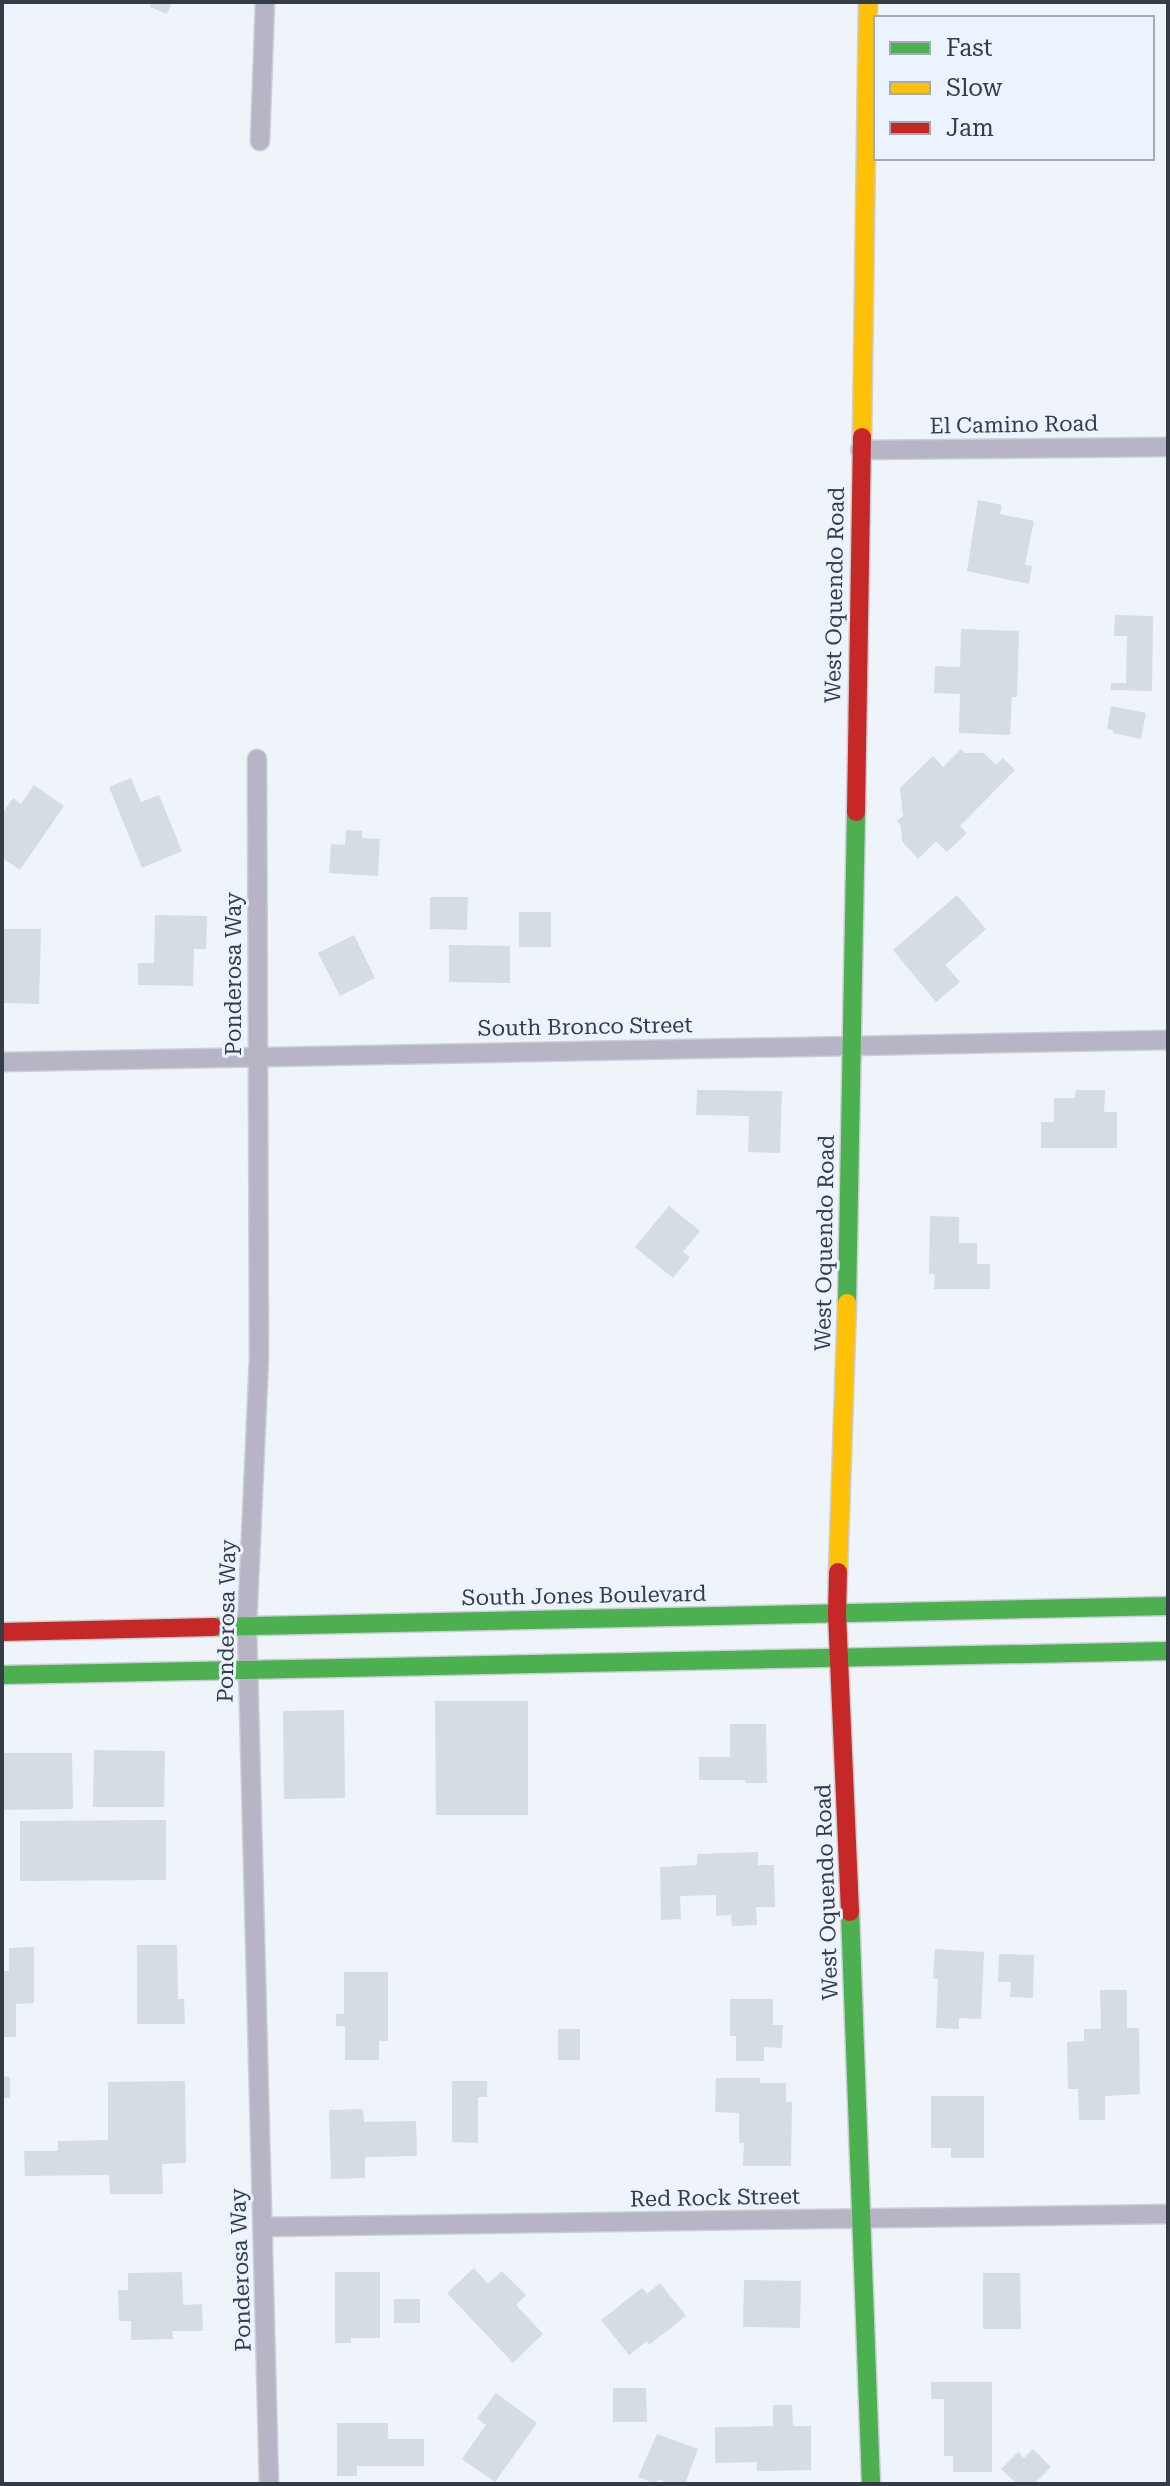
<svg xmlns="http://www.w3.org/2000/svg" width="1170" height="2486" viewBox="0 0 1170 2486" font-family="'Roboto Serif',serif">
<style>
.building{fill:#d4dde2}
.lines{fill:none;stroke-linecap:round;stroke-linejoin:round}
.street-casing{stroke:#cacfd5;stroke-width:21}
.fast-casing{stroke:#cacfd5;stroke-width:21}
.slow-casing{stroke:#cacfd5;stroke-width:21}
.jam-casing{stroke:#cacfd5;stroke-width:21}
.street{stroke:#b6b4c5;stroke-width:18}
.fast{stroke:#4caf50;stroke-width:18}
.slow{stroke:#ffc107;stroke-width:18}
.jam{stroke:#c62828;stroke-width:18}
.labels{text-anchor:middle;stroke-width:6;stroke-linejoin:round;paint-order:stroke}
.street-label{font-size:22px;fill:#343c47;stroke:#ebf3fe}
</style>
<rect width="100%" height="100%" fill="#eff4fa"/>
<g class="building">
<path d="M151,2H172L167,14L150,7Z"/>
<path d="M978,500L1002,505L1000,514L1034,521L1025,565L1032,566L1029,584L967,571Z"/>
<path d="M1115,615L1153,616L1152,691L1111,690V683H1126L1127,636H1114Z"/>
<path d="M961,629L1019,631L1017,697H1012L1010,735L959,733L960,694L934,693L935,666L960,667Z"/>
<path d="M1111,706L1146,713L1141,739L1113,733V730L1107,729Z"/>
<path d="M961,749L965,753H984L996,765L1003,758L1015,770L960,826L967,833L947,852L936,841L918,859L902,841L901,826L897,821L903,816L900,788L933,756L943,767Z"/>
<path d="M131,778L141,802L159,795L182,851L142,868L109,787Z"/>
<path d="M34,785L64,806L20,870L2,858V832L5,828L2,826V814L13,798L21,804Z"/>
<path d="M346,830L362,831V838L380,839L378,876L329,873L331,844L345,845Z"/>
<path d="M957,895L986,929L945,965L960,982L936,1002L893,950Z"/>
<path d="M430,897H468L467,930L430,929Z"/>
<rect x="519" y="912" width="32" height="35"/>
<path d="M155,915L207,916L206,949H194L193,986L138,985V963H154Z"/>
<path d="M4,929H41L39,1004L3,1003Z"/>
<path d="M354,935L375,978L340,996L318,953Z"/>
<path d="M449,945L510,946V983L449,982Z"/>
<path d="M697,1090L782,1091L780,1153L748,1152L749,1116L696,1115Z"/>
<path d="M1076,1090H1105L1104,1112H1117V1148H1041V1122H1054V1098H1075Z"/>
<path d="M669,1206L700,1231L683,1252L690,1257L673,1278L635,1247Z"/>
<path d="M930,1216L959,1217V1243H977V1264H990V1289H934L935,1274H929Z"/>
<path d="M435,1701H528V1815H436Z"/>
<path d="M344,1710L345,1798L284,1799L283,1711Z"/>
<path d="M730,1724H766L767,1783H745V1780H699V1757H730Z"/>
<path d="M94,1750L165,1751L164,1807H93Z"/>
<path d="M2,1753H72L73,1809L2,1810Z"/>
<path d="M166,1820V1880L20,1881V1821Z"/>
<path d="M758,1852V1865H774L775,1907H756L757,1925L732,1926L731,1915L716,1916V1895L680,1896L681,1919L661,1920L660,1867L697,1865V1854Z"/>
<path d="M137,1945H177L178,1999H184L185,2024H137Z"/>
<path d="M34,1947V2003L16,2004V2037H2V1971H9V1948Z"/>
<path d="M935,1949L984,1952L981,2019L959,2018V2029L936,2028L938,1979H933Z"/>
<path d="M999,1954L1034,1955L1033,1998L1010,1997L1011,1982H998Z"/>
<path d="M344,1972H388V2041H379V2060H345V2026H336V2014H344Z"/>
<path d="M1100,1990H1127V2028H1139L1140,2094L1105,2096V2120H1079L1078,2089H1068L1067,2042L1084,2041V2029H1101Z"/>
<path d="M730,1999H773V2025H783L782,2048L764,2047V2061H736V2036H730Z"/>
<rect x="558" y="2029" width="22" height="31"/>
<path d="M2,2076L10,2077V2098H2Z"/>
<path d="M716,2078H760V2083H786V2102H792L791,2166H743L744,2143H739V2113L715,2112Z"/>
<path d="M185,2081L186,2163L162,2164L163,2194H110L109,2175L25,2176L24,2151H58V2141L108,2140V2082Z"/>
<path d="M452,2081H487V2097H478V2143L452,2142Z"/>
<path d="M931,2096H984V2158H951V2148H931Z"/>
<path d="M363,2109L364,2122L416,2121L417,2156L365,2157V2178L331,2179L329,2110Z"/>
<path d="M474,2268L488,2284L502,2271L526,2295L516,2305L543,2334L513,2363L447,2293Z"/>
<path d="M182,2272L183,2305L202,2304L203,2331H172L173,2339L131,2340V2321H119L118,2290H128V2273Z"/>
<path d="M335,2272H380V2338H351V2343H335Z"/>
<path d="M983,2273H1020L1021,2329H983Z"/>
<path d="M744,2280L801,2281L800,2328L743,2327Z"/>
<path d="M660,2283L686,2316L649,2345L647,2341L629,2355L601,2320L642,2288L647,2294Z"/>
<rect x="394" y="2299" width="26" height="24"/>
<path d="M931,2382H992V2472H953V2456H944V2399H931Z"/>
<path d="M613,2388H646L647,2422H613Z"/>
<path d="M496,2393L537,2423L495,2482L462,2459L486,2425L477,2418Z"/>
<path d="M773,2405H792L793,2426H811V2470L757,2471V2462L715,2463V2427L773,2426Z"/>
<path d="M337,2423H388V2439H424V2466H357V2476H337Z"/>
<path d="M657,2434L698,2449L685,2484H671L658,2479L657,2484L638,2477Z"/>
<path d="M1033,2449L1051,2467L1034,2484H1017L1001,2469L1018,2452L1024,2458Z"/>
</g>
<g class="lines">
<defs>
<g id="street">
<path d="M260,141L265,2"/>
<path d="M860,450L1168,447"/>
<path d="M257,759L259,1358L247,1626L269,2484"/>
<path d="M2,1062L1168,1040"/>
<path d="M263,2227L1168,2214"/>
</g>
<g id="fast">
<path d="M847,1303L856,812"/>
<path d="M213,1627L1168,1606"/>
<path d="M2,1675L1168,1651"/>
<path d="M850,1912L871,2484"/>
</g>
<g id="slow">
<path d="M862,437L868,2"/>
<path d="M838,1572L847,1303"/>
</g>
<g id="jam">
<path d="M856,812L862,437"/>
<path d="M838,1572L837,1614L850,1912"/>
<path d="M2,1632L213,1627"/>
</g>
</defs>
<use href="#street" class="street-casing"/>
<use href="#fast" class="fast-casing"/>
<use href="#slow" class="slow-casing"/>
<use href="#jam" class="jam-casing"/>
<use href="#street" class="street"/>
<use href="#fast" class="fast"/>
<use href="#slow" class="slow"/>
<use href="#jam" class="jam"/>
</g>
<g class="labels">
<g class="street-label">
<text transform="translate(1014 424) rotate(-1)" y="8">El Camino Road</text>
<text transform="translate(834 595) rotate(-89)" y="8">West Oquendo Road</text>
<text transform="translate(233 974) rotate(-90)" y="8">Ponderosa Way</text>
<text transform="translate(585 1026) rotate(-1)" y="8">South Bronco Street</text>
<text transform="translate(824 1243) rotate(-89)" y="8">West Oquendo Road</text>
<text transform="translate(584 1595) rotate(-1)" y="8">South Jones Boulevard</text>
<text transform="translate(226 1621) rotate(-89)" y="8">Ponderosa Way</text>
<text transform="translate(826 1892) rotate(-92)" y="8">West Oquendo Road</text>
<text transform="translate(715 2197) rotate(-1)" y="8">Red Rock Street</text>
<text transform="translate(240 2270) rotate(-92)" y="8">Ponderosa Way</text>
</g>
</g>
<rect width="1170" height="2486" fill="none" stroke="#343c47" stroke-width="8"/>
<rect x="874" y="16" width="280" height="144" fill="#ebf3fe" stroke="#a2aab5" stroke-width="2"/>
<rect x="890" y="42" width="40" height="12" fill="#4caf50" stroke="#a2aab5" stroke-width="2"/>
<text x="946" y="56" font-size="24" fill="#343c47">Fast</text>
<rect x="890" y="82" width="40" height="12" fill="#ffc107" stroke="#a2aab5" stroke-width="2"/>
<text x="946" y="96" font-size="24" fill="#343c47">Slow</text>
<rect x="890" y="122" width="40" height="12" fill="#c62828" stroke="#a2aab5" stroke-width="2"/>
<text x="946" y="136" font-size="24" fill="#343c47">Jam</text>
</svg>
